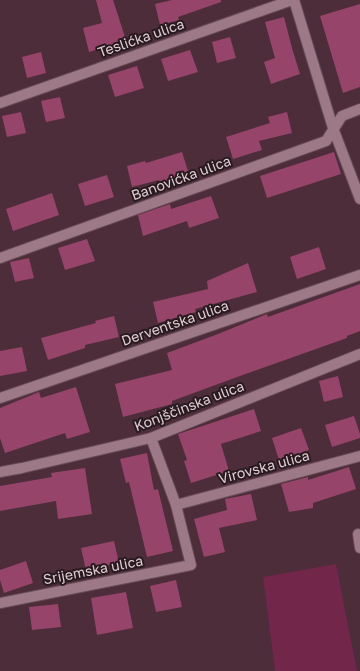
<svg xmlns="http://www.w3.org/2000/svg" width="360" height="671" viewBox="0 0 360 671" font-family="'Golos Text',sans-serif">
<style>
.green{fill:#71264a}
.building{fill:#97446a}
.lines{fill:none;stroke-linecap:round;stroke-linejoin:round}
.minor-casing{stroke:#664b56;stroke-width:12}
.minor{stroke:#9d7886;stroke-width:10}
.labels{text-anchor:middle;stroke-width:4;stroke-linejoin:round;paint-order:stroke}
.street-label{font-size:14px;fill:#e0ccd3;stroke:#291a20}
</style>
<rect width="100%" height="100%" fill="#4c2d39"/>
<path class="green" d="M336,564L357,671H275L263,577Z"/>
<g class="building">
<path d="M96,0H113L126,40L89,52L83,28L102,23Z"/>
<path d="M172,0H221V2L178,17L179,20L160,25L155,4Z"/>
<path d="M360,4V87L343,93L320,16Z"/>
<path d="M284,17L292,48L300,74L271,84L264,62L275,58L265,22Z"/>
<path d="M230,37L236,58L217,63L212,42Z"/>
<path d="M190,50L198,72L168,81L161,59Z"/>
<path d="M41,52L46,73L27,78L22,57Z"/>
<path d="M137,66L144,88L115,97L108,75Z"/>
<path d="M60,97L65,118L46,122L41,101Z"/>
<path d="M21,112L26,133L7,137L2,116Z"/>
<path d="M287,112L292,133L259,141L262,150L233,159L226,137L270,123L268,117Z"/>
<path d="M182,152L189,174L160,183L159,180L132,187L127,166L145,161L146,163Z"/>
<path d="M334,152L341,174L267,198L260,176Z"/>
<path d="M107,175L114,197L85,206L78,184Z"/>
<path d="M52,193L59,215L13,231L6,209Z"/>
<path d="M211,196L219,218L189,228L187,221L143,236L138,215L170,204L171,209Z"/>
<path d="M87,239L95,261L65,270L58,248Z"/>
<path d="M319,247L326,269L297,279L290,257Z"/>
<path d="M29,258L34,278L15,282L10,262Z"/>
<path d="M248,263L257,292L195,309L196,312L158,323L153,302L208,289L207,281Z"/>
<path d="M360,284V331L347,336V338L240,376L172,401V404L123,417L115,384L172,370L167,353L218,334L267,314L268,317Z"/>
<path d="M114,316L119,337L85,345V348L48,360L41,338L96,323L95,321Z"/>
<path d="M22,347L27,371L0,376V351Z"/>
<path d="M338,376L343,397L324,402L319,381Z"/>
<path d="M76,387L90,432L67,439L65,433L5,453L0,438V408L39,392L41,398Z"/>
<path d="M254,409L261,431L221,444L229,471L191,483L184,461L187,460L178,434Z"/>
<path d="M354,416L360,434V438L332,447L325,425Z"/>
<path d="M301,428L309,450L279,460L272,438Z"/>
<path d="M147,453L154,490L158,489L173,551L147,557L129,482L126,483L120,459Z"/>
<path d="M349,467L356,489L313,503V508L289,512L281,484L308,477V480Z"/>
<path d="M85,468L92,514L58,519L56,501L0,511V486L52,477L51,473Z"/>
<path d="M251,494L257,520L219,528L225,552L204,557L194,519L227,510L225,499Z"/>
<path d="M114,541L119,563L86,570L81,548Z"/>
<path d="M26,561L33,583L4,593L0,580V570Z"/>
<path d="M176,580L182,607L156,612L150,586Z"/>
<path d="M126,592L133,628L97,635L91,598Z"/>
<path d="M58,604L61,627L32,630L29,607Z"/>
</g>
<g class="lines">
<defs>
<g id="minor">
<path d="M294,0L333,128L360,199"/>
<path d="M0,103L292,0"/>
<path d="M0,258L326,141L342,116L360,109"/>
<path d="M0,398L360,275"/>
<path d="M0,472L22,468L151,438L360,354"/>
<path d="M176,505L360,456"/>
<path d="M358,534L360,548"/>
<path d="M0,603L191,565L176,505L151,438"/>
</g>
</defs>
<use href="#minor" class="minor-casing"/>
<use href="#minor" class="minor"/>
</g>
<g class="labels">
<g class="street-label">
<text transform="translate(141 38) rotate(-19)" y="5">Teslićka ulica</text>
<text transform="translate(181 178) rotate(-20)" y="5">Banovićka ulica</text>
<text transform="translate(175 323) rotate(-19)" y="5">Derventska ulica</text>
<text transform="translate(189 406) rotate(-21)" y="5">Konjščinska ulica</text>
<text transform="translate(264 467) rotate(-15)" y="5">Virovska ulica</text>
<text transform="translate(93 570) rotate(-11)" y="5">Srijemska ulica</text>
</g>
</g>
</svg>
